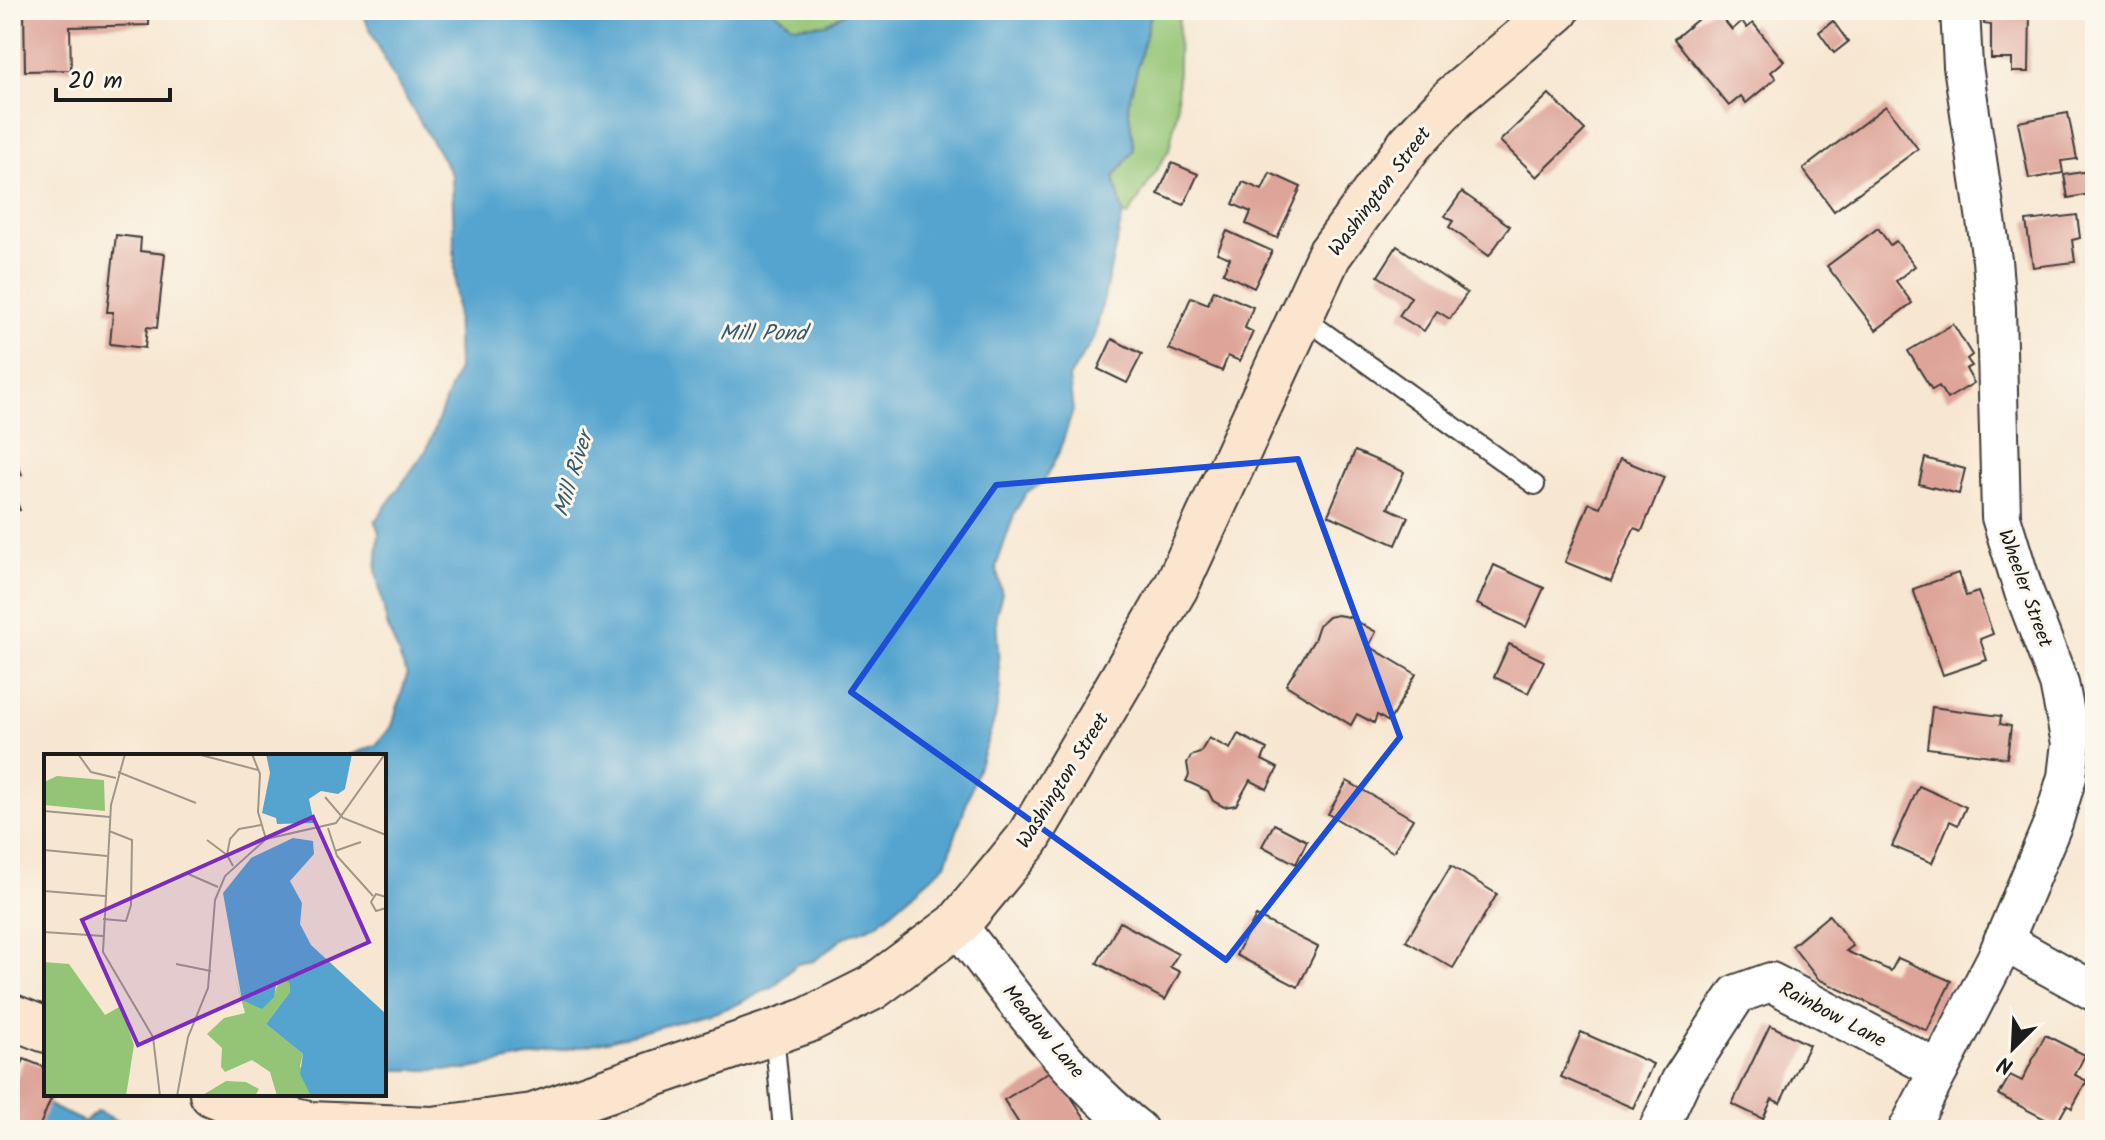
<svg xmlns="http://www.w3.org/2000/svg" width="2105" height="1140" viewBox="0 0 2105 1140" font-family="Kalam,sans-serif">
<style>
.green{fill:#94c576;stroke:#587049;stroke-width:2}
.water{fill:#55a4cf;stroke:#386076;stroke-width:2}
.building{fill:#dea499}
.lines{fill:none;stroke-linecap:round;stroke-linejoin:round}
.lane-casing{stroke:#3d3a37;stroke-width:22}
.street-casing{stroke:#3d3a37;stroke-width:42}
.secondary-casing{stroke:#3d3a37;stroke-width:48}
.lane{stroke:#fff;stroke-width:18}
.street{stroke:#fff;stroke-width:38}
.secondary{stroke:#fbe5cf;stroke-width:44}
.marked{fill:none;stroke:#1d4ed8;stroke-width:6;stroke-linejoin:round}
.labels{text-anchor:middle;stroke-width:6;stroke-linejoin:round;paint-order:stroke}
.street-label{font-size:20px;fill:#1c1c1c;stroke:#fbf7ec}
.water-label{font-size:22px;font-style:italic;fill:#36596d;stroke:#fbf7ec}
.inset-road{fill:none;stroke:#9f9689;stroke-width:2}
.view{fill:#7b2cbf;fill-opacity:0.15;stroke:#7b2cbf;stroke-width:4}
.inset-edge{fill:none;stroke:#1c1c1c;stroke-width:4}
</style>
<rect width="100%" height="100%" fill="#fbf7ec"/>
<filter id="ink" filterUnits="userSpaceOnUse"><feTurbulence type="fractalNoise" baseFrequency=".0125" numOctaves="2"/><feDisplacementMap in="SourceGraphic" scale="16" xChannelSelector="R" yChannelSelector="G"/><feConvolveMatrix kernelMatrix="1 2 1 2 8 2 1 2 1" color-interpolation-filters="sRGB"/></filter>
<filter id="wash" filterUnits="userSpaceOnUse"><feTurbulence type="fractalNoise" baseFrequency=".006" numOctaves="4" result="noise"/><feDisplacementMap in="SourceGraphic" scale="32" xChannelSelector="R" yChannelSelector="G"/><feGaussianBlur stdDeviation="1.8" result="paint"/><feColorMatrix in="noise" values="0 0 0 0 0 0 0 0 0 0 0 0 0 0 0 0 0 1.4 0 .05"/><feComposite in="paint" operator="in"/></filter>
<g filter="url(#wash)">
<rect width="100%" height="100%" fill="#f7e7d2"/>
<g class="green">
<path d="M773,10H850L826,24L794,26Z"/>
<path d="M1152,10H1179L1177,111L1169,150L1128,216L1123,214L1114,177L1134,150L1128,105Z"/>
</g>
<g class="water">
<path d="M361,10H773L794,26L826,24L850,10H1152L1128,105L1134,150L1114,177L1123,214L1095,336L1069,378L1073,411L1059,452L1043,483L1027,492L1015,512L996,567L1002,594L996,614L1000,688L995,718L946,864L878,924L845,937L814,961L797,964L774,986L732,1007L612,1040L465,1070H384V756H348L376,745L392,726L407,675L387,625L376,571L379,533L375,521L427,449L458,368L452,175L392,75Z"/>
<path d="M13,1088L84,1122L98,1111L135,1130H10Z"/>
</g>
<g id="blocks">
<g class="building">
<path d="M24,10H149V25L70,27L71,70L25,71Z"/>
<path d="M1709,10H1716L1732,30L1742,21L1747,28L1753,23L1784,61L1771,72L1776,78L1746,103L1741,96L1729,106L1674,39Z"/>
<path d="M1985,10H2030L2029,72H2012V59H1991V25L1984,24Z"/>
<path d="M1833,21L1848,42L1834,53L1819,32Z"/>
<path d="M1549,94L1585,130L1537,177L1500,141Z"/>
<path d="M1886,106L1918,149L1834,211L1803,169Z"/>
<path d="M2068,113L2077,159L2061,161L2063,173L2029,179L2018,122Z"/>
<path d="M1172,163L1198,174L1184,205L1158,194Z"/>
<path d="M2095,170V193L2068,198L2064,175Z"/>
<path d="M1270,173L1301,187L1277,238L1246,224L1251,212L1233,204L1243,182L1262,190Z"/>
<path d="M1462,192L1510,226L1489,256L1449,227L1453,221L1445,216Z"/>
<path d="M2077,215L2080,238L2072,240L2075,262L2033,267L2026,221Z"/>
<path d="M1878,228L1890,245L1896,241L1915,266L1896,281L1912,303L1876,330L1827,266Z"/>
<path d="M1227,231L1272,251L1254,288L1223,273L1230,258L1217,253Z"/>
<path d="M116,235L141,238L140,251L165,254L157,328L147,327L145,348L110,344L113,312H107Z"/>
<path d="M1397,246L1467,293L1450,319L1437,311L1424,331L1399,316L1411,297L1378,276Z"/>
<path d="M1214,290L1253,307L1245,328L1253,332L1240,361L1228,356L1222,371L1169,349L1191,297L1208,304Z"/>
<path d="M1953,324L1972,355L1967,359L1972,366L1966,369L1974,383L1947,399L1939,386L1932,390L1908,351Z"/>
<path d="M1112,339L1142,354L1127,383L1098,369Z"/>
<path d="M10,445L22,475L10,479Z"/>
<path d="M1355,451L1404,472L1388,508L1408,517L1396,545L1328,515Z"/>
<path d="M1925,458L1965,469L1959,494L1919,484Z"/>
<path d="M1620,459L1664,477L1642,531L1634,528L1611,581L1565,562L1589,503L1600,507Z"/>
<path d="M10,485L20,510L10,514Z"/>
<path d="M1494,565L1544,588L1526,627L1477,604Z"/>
<path d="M1958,573L1966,596L1978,592L1993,634L1980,639L1987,660L1943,675L1913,589Z"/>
<path d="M1337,615L1349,617L1376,632L1369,646L1416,674L1389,722L1377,715L1374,723L1357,714L1351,725L1286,685L1314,640L1319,625L1328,617Z"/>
<path d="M1509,644L1544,661L1528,693L1494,677Z"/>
<path d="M1932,707L2001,716L2000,724L2011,726L2007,758L1927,748Z"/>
<path d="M1238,734L1267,749L1262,760L1278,768L1267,789L1250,780L1236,805L1224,807L1213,801L1208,791L1186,781L1189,775L1187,763L1191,756L1200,753L1209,738L1230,749Z"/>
<path d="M1347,781L1413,819L1393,852L1328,814Z"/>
<path d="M1919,786L1966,807L1958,825L1950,821L1932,863L1892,846Z"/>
<path d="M1274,824L1307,841L1296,864L1262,846Z"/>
<path d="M1451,866L1497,894L1453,968L1406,941Z"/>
<path d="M1829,915L1853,946L1846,951L1891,971L1898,958L1951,981L1927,1031L1818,979L1792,946Z"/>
<path d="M1256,916L1318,947L1298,987L1236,955Z"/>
<path d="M1120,922L1178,954L1170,967L1180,972L1165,1000L1097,963Z"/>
<path d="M1770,1025L1809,1045L1780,1103L1772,1099L1763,1119L1732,1104Z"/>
<path d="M1581,1032L1653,1064L1633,1108L1561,1077Z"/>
<path d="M2045,1035L2085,1055L2075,1075L2087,1081L2072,1108L2067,1105L2056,1125L1999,1095L2010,1075L2022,1081Z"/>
<path d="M24,1059L46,1068V1094H53L38,1130H10V1092Z"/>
<path d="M1053,1069L1088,1123L1076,1130H1023L1004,1100Z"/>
</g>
</g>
</g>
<g filter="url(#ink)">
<use href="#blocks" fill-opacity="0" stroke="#3d3a37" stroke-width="2"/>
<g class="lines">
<defs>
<g id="lane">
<path d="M1300,315L1535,485"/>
<path d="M774,1033L783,1130"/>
</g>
<g id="street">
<path d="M957,925C1013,996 1067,1074 1138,1130"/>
<path d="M2003,941L2095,992"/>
<path d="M1658,1130L1681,1080L1737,994L1771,982L1939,1070"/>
<path d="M1908,1130L1996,959L2053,823L2067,777L2071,743L2059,683L2024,592L2001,517L1996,308L1992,260L1963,66L1960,10"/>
</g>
<g id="secondary">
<path d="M10,1016L46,1030"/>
<path d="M212,1094L254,1111L309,1124L432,1129L533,1116L806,1021L872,988L957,925L1027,840L1176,587L1329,255L1410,144L1454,97L1557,10"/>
</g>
</defs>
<use href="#lane" class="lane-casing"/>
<use href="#street" class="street-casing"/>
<use href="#secondary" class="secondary-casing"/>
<use href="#lane" class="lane"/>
<use href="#street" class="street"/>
<use href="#secondary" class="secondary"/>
</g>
</g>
<path class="marked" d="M1298,459L1400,737L1226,960L851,692L996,485Z"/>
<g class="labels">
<g class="street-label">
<text transform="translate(1379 191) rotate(-53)" y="7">Washington Street</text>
<text transform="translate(2026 588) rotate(70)" y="7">Wheeler Street</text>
<text transform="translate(1062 780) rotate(-58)" y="7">Washington Street</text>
<text transform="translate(1833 1014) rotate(28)" y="7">Rainbow Lane</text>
<text transform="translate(1044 1031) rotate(50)" y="7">Meadow Lane</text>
</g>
<g class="water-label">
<text x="763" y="340">Mill Pond</text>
<text transform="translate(572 474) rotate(-73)" y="8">Mill River</text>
</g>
</g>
<g transform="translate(44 754)">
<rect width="342" height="342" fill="#f7e7d2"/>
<path d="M13,22L60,26L61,57L0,51V28ZM0,208L25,210L61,261L77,252L90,291L82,342H0ZM190,219L198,246L230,241L236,224L245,228L246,238L222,270L259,300L256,312L267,342H233L226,318L208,306L181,318L177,313L178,294L163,280L180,264L201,259ZM182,327L202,328L215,335L211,342H157Z" fill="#94c576"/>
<path d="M222,0H308L301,35L294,40L277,37L265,45L270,69L233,70L232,64L218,59L226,19ZM249,84L269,87L270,100L246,127L258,149L256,170L267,191L341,259L342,342H267L256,320L259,300L222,270L246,238L245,228L233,226L230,243L218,255L198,246L179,139L207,104Z" fill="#55a4cf"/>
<path class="inset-road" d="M34,0L47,18L72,24M81,0L67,51L59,198L109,283L116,342M153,0L214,16M208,0L216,20L214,58L222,85M74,18L152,49M281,43L299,64L342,81M0,57L66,63M284,74L293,102L329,142M163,86L183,101M0,96L63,102M291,97L317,88M189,112L183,101L186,85L195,75L217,71M142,119L174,133M0,137L61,142M342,143L332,140L327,148L332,157L342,154M59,165L82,167L87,151L88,86L65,77M0,178L59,182M132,210L167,217M133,342L144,283L164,234L171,146L181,122L222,85L292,69L341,0"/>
<path class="view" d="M269,63L325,188L94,291L38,166Z"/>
<rect width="342" height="342" class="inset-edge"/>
</g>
<rect width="2105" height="1140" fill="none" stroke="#fbf7ec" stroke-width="40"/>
<g transform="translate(2013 1048) rotate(204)" stroke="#fbf7ec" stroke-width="6" paint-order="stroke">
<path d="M0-6L14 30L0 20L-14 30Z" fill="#1c1c1c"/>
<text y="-12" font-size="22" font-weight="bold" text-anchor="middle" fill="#1c1c1c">N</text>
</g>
<path d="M56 88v12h114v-12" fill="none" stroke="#1c1c1c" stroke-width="4"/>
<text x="68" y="88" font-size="24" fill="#1c1c1c" stroke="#fbf7ec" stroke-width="6" paint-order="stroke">20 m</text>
</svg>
